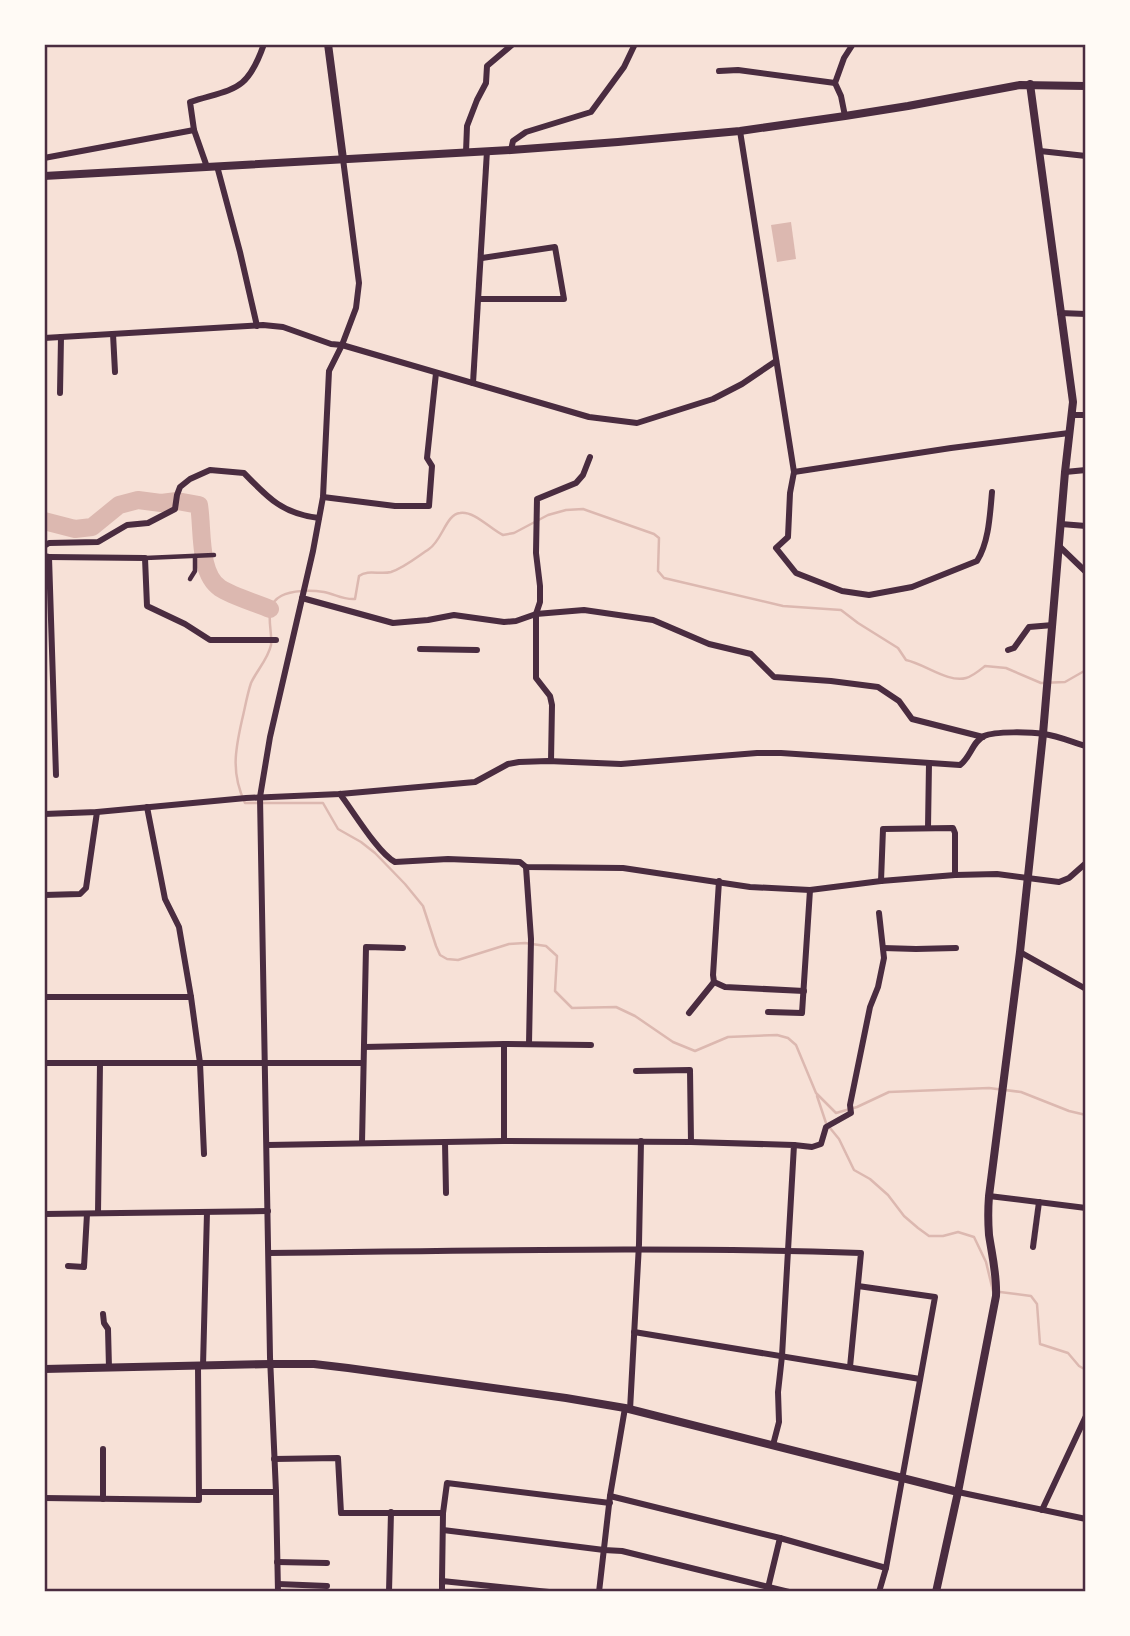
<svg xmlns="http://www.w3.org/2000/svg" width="1130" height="1636" viewBox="0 0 1130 1636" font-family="Ubuntu,sans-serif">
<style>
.water{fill:#dcb8b0}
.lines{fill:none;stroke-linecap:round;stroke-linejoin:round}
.stream{stroke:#dcb8b0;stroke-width:2.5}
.river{stroke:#dcb8b0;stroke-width:18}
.pedestrian{stroke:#4a2c40;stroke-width:4.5}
.minor{stroke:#4a2c40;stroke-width:6}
.tertiary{stroke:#4a2c40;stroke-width:8}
.neatline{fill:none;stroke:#4a2c40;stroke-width:2.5}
</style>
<rect width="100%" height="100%" fill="#f7e1d7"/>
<path class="water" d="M791,222L796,259L777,262L771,225Z"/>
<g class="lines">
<g class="stream">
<path d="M1086,670L1065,682L1041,683L1006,668L985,666C980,670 973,676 966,678C948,683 925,664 906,660L898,648L858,623L841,610L783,606L664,578L658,571L659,538L654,534L583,509L566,510L548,515L514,533L503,535C490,529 475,511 460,513C446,514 442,541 429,549C417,557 404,568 391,572C380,575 368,569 359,576L355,599C343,600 335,594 324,592C311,590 292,590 281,596C262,606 273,629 271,645C268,659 257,670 251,683C247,695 245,708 242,720C235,751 231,773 245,803H323L338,829L361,842L375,853L405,884L423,906L436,946L440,955L447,959L458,960L509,944L525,943L546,946L557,956L555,991L572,1008L616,1007L635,1016L673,1042L695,1051L728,1037L777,1035L788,1038L796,1045L816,1093L836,1113L857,1107L889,1092L989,1088L1021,1092L1069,1111L1086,1115"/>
<path d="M817,1096L826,1123"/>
<path d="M830,1128L839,1139L854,1170L870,1179L888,1195L904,1216L918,1228L929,1236H943L958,1232L974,1237L986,1262L993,1291"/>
<path d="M1000,1292L1031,1296L1037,1304L1040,1344L1068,1353L1079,1366L1086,1370"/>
</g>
<path class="river" d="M44,521L75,529L92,527L119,505L138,500L161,503L177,501L199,505C203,529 198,573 220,588C232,596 256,603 270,609"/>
<g class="pedestrian">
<path d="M145,558L214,555"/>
<path d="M190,579L195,571V556"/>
</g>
<g class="minor">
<path d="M719,71L738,70L835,83"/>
<path d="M845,116L841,96L835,83L844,58L853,44"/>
<path d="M740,131L794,472L790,493L788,537L776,548L796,573L842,591L869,595L912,587L977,561C989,542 990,514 992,492"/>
<path d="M511,150L513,141L526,132L591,112L624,67L635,44"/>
<path d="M1040,151L1086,156"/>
<path d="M466,152L467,126L477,100L486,83L487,66L513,44"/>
<path d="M44,158L194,130"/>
<path d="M217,166L240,252L257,326"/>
<path d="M207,167L194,130L190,102C234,88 247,93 264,44"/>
<path d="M479,299H564L555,247L482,258"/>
<path d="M1060,313L1086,314"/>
<path d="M113,334L115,372"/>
<path d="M44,338L263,325L283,327L331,344L342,345L589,417L637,423L713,399L742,384L776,361"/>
<path d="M473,383L487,151"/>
<path d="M60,393L61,337"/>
<path d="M1072,415H1086"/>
<path d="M794,472L951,448L1069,433"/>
<path d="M1065,472L1086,470"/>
<path d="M323,497L395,506H429L432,466L427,458L436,373"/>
<path d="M1061,524L1086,526"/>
<path d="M44,546L49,543L98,542L127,525L148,523L175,509L177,495L180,487L190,479L210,470L244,473C268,498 283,514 319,518"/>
<path d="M1059,546L1086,572"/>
<path d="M44,556L49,557L56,775"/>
<path d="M49,557L145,558L147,606L185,624L210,640H276"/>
<path d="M302,598L393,623L428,620L454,615L504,622L516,621L536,614L584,610L653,620L709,644L751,654L774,677L831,681L878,687L899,701L912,719L983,737"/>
<path d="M420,649L477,650"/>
<path d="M1008,650L1014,648L1029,627L1053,625"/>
<path d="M551,761L552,705L550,696L536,678V614L540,602V586L536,553L537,499L576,483L583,475L590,457"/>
<path d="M340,794C353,811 378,853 395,862L448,859L520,862L526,867L623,868L750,887L810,890L881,881L955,875L997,874L1059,882L1069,878L1086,863"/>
<path d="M147,807L165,899L179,927L191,997L200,1063L204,1154"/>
<path d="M44,814L97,812L246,798L340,794L475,782L508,764L519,762L548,761L621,764L757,753H781L960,765C971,757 972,742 984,736C995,731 1031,732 1044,734C1058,736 1072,742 1086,746"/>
<path d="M928,828L929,763"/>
<path d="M526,867L531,939L529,1044"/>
<path d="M719,881L713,975L714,982L725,987L804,991"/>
<path d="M881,881L883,829L953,828L955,833V875"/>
<path d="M44,895L80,894L86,888L97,812"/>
<path d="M883,948L916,949L956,948"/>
<path d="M1020,952L1086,989"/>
<path d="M44,997H191"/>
<path d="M768,1012L802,1013L810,890"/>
<path d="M689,1013L714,982"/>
<path d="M504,1044V1141"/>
<path d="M364,1047L504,1044L591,1045"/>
<path d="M44,1063H363"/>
<path d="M636,1071L690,1070L691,1142"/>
<path d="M445,1142L446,1193"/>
<path d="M362,1143L366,947L403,948"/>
<path d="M267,1145L504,1141L691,1142L794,1145L782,1356L778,1392L779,1422L773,1445"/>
<path d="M794,1145L812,1147L821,1144L826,1127L851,1113L850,1105L870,1007L878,987L884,958L879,913"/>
<path d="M989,1196L1086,1208"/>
<path d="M98,1213L100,1063"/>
<path d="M44,1214L268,1211"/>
<path d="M1033,1247L1039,1202"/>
<path d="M269,1253C466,1251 664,1246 861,1253L850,1367"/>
<path d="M68,1266L84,1267L87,1214"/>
<path d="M858,1286L935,1297L886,1568L879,1592"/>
<path d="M103,1314L104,1323L108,1329L109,1368"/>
<path d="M634,1332L920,1379"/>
<path d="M203,1366L207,1212"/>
<path d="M630,1410L639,1244L641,1141"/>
<path d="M274,1459L338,1458L341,1513H443"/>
<path d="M199,1492H276"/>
<path d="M958,1492L1086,1519"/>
<path d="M610,1496L780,1538L886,1568"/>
<path d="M44,1498L199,1500L198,1366"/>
<path d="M103,1499V1449"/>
<path d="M1042,1510L1086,1416"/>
<path d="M443,1530L604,1550L622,1551L789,1592"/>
<path d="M277,1562L327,1563"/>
<path d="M442,1581L443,1513L447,1483L610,1503"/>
<path d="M278,1584L327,1586"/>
<path d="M278,1592L276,1492L270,1357L260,797L270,737L313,551L323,497L329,371L342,345L356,308L359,283L343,159"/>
<path d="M389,1592L391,1512"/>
<path d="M442,1592V1581L549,1592"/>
<path d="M599,1592L610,1496L625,1408"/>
<path d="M767,1592L780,1538"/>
</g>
<g class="tertiary">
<path d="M328,44L343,159"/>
<path d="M44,176L511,150L618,142L740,131L845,116L908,106L1020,85L1086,86"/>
<path d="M44,1369L271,1364H314L348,1368L566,1398L625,1408L958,1492"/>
<path d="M936,1592L958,1492L996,1296C997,1275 992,1255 989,1235C988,1222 988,1209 989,1196L1020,952L1043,734L1065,472L1073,402L1030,84"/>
</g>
</g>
<rect width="1130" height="1636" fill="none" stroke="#fffaf5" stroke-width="91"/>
<rect x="46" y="46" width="1038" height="1544" class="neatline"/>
</svg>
